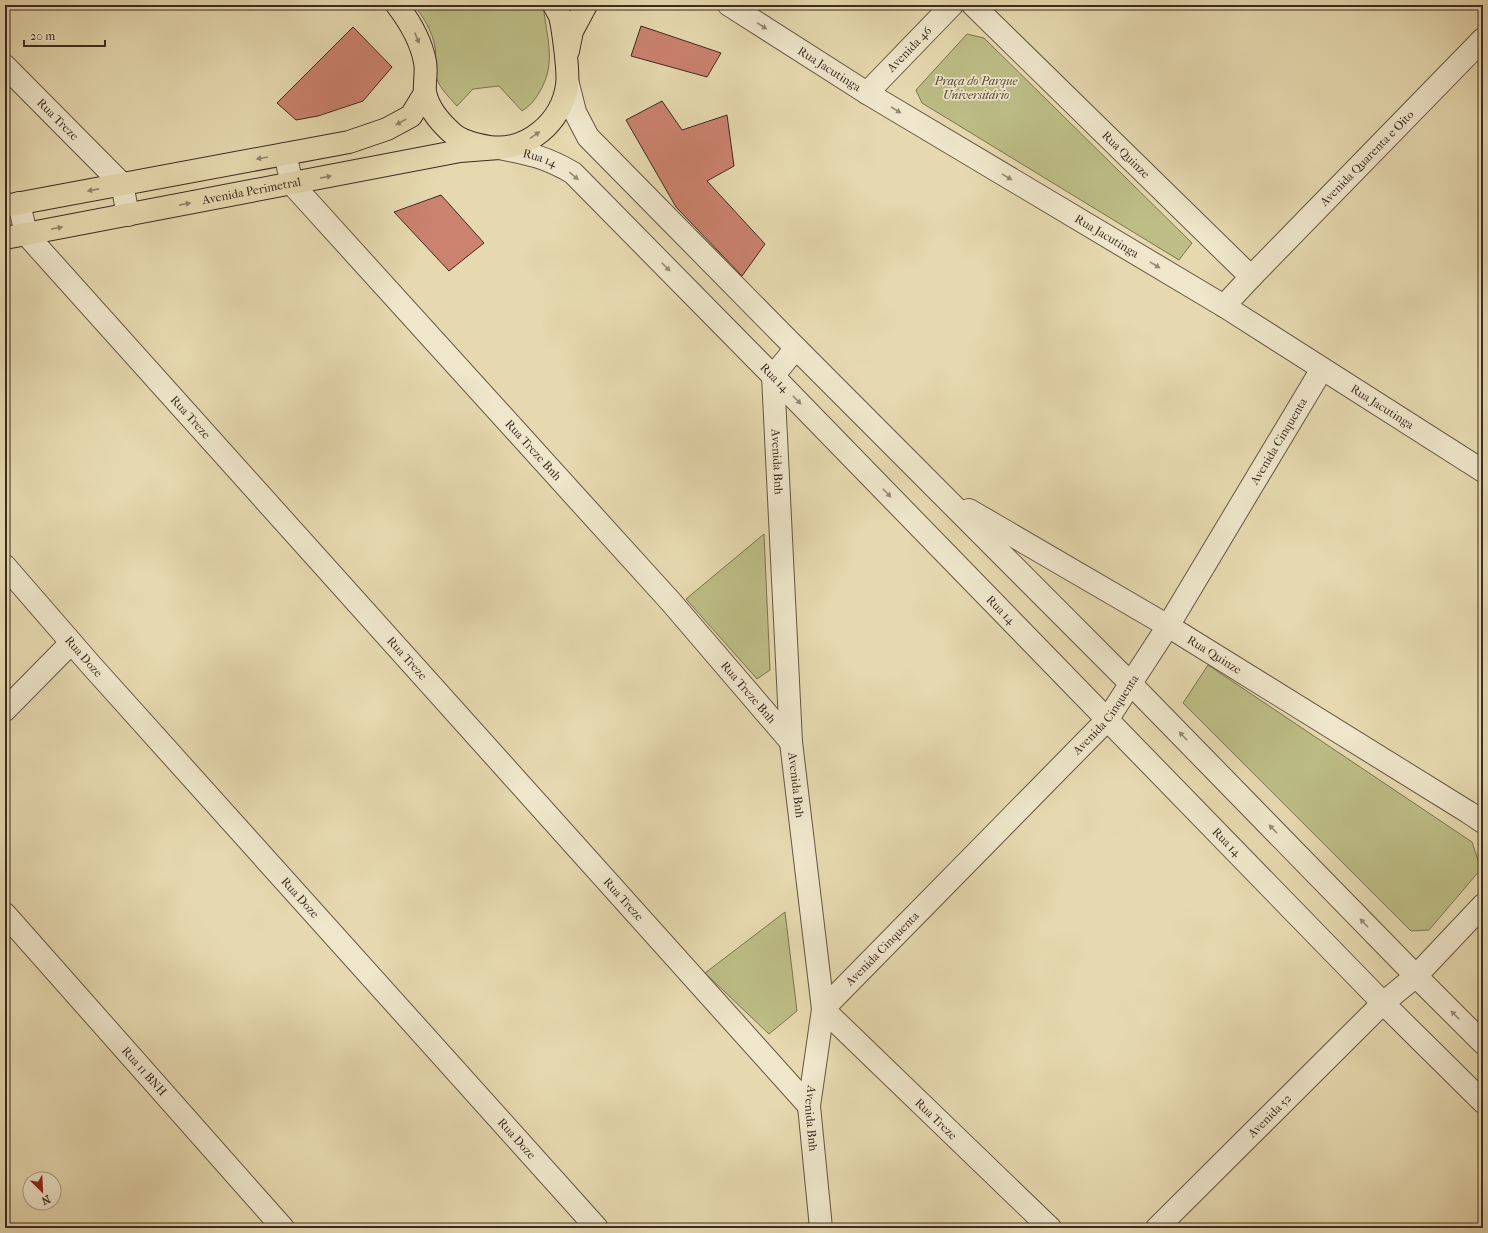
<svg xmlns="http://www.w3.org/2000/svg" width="1488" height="1233" viewBox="0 0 1488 1233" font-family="'IM FELL French Canon',serif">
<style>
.green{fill:#bdbd85;stroke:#7c7453}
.building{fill:#cb826e;stroke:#3c2a21}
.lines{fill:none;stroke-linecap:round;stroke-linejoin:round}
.minor-casing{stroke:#665644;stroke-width:24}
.major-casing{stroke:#3c2a21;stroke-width:24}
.minor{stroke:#efe6cb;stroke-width:22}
.major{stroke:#e6d9af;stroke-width:22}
.oneway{fill:#968876}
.oneway2{fill:#918268}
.labels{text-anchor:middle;stroke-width:3.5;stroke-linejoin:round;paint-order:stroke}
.street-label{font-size:12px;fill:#3c2a21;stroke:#efe6cb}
.park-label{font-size:12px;font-style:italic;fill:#564735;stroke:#efe6cb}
</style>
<rect width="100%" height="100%" fill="#e6d9af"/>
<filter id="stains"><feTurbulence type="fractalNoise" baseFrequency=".005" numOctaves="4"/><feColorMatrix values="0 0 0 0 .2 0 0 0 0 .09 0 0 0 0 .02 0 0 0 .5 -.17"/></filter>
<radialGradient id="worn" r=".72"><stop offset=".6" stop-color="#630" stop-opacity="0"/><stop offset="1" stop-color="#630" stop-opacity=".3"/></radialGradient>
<g class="green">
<path d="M414,5H541L544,12C548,43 556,65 539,93C534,101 530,106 522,111L499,86L473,89L457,106C448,96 437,86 435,72C434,64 437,55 435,47C432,31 424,18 414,5Z"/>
<path d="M967,34L984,38L1192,243L1179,260L922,103L916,90Z"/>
<path d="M764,534L770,670L757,679L686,599Z"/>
<path d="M1208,665L1472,842L1481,869L1429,930L1411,931L1183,703Z"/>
<path d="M785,912L797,1011L769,1034L705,973Z"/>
</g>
<g class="building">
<path d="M641,26L721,53L707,77L631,56Z"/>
<path d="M353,27L392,67L363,101L318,116L296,120L277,103Z"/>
<path d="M662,101L682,130L727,115L734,166L707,181L765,244L742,276L676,207L626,120Z"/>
<path d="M441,195L484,243L449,271L394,212Z"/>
</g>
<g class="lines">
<defs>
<g id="minor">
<path id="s1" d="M729,5L867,93L1224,306L1483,471"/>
<path id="s2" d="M973,5L1251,277L1224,306"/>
<path id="s3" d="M5,66L122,184L128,215"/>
<path d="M568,84L575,112L588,137L781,333L1131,684L1416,976L1483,1043"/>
<path id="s4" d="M867,93L952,5"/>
<path id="s5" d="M499,148C530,154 546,157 573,173L773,376L1383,1003L1483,1102"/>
<path id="s6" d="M285,154L292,184L671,602L791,742"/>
<path id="s7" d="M19,203L26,234L809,1106"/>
<path id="s8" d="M1251,277L1483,39"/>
<path id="s9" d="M796,348L773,376L791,742L823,1009L809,1106L821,1228"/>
<path id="s10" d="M969,510L1168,626L1468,812L1483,822"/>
<path id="s11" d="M5,566L90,664L597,1228"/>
<path d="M5,710L71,643"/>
<path id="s12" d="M5,914L283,1228"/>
<path id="s13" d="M1050,1228L823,1009L1107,720L1168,626L1322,369"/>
<path id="s14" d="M1157,1228L1383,1003L1416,976L1483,905"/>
</g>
<g id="major">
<path d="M397,5C410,22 421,40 425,62C427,72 424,82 425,92C428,108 440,122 451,132C461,142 477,145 490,147C527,152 562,122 567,85C569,73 563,28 560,16C558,12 556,9 554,5"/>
<path d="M568,51L572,31L586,5"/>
<path d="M5,206L349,142L387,129L411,116L425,93"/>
<path id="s15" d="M5,238L460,151L499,148"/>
</g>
</defs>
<use href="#minor" class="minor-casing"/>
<use href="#major" class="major-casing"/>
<use href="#minor" class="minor"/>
<use href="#major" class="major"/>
</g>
<defs><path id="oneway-solid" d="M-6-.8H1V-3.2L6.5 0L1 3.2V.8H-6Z"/></defs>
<g class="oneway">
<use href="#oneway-solid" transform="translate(762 26) rotate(33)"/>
<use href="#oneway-solid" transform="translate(896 110) rotate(31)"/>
<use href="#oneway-solid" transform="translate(574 176) rotate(40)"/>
<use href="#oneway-solid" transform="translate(1007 177) rotate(31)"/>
<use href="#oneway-solid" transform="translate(1155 265) rotate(31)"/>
<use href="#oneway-solid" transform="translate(666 267) rotate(45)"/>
<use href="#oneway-solid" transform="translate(797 400) rotate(46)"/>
<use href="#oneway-solid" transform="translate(887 493) rotate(46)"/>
<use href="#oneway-solid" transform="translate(1183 736) rotate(-134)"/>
<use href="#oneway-solid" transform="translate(1273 829) rotate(-134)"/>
<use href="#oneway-solid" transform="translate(1364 923) rotate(-134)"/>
<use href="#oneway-solid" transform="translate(1455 1015) rotate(-135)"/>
</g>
<g class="oneway2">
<use href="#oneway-solid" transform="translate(417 38) rotate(67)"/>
<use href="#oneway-solid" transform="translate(401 122) rotate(151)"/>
<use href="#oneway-solid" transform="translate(535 135) rotate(-34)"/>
<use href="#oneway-solid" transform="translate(262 158) rotate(170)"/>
<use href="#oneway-solid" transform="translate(326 177) rotate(-11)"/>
<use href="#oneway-solid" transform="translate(93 190) rotate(169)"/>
<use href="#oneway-solid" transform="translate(185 204) rotate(-11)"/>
<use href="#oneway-solid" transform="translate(57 228) rotate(-11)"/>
</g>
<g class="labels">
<g class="street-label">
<text dy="4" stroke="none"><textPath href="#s4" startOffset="61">Avenida 46</textPath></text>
<text dy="4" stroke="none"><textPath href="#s1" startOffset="119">Rua Jacutinga</textPath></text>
<text dy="4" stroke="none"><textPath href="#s3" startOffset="75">Rua Treze</textPath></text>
<text dy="4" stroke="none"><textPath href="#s2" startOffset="214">Rua Quinze</textPath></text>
<text dy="4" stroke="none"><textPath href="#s8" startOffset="166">Avenida Quarenta e Oito</textPath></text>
<text dy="4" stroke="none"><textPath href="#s5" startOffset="42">Rua 14</textPath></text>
<text dy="4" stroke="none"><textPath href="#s15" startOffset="251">Avenida Perimetral</textPath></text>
<text dy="4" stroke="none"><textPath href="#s1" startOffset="443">Rua Jacutinga</textPath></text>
<text dy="4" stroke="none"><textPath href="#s5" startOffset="366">Rua 14</textPath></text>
<text dy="4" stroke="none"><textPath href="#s1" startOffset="767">Rua Jacutinga</textPath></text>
<text dy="4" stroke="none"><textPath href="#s7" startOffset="278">Rua Treze</textPath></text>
<text dy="4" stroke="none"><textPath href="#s13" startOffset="1048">Avenida Cinquenta</textPath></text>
<text dy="4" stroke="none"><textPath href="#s6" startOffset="390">Rua Treze Bnh</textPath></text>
<text dy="4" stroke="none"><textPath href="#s9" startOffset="122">Avenida Bnh</textPath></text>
<text dy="4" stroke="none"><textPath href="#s5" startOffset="690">Rua 14</textPath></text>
<text dy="4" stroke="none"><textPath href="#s10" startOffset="285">Rua Quinze</textPath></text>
<text dy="4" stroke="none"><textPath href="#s11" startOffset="120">Rua Doze</textPath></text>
<text dy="4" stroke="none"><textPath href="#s7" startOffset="602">Rua Treze</textPath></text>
<text dy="4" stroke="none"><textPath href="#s6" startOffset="714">Rua Treze Bnh</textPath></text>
<text dy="4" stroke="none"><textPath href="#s13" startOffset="724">Avenida Cinquenta</textPath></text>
<text dy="4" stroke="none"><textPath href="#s9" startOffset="446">Avenida Bnh</textPath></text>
<text dy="4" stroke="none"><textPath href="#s5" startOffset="1014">Rua 14</textPath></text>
<text dy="4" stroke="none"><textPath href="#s11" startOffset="444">Rua Doze</textPath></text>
<text dy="4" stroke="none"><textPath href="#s7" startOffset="926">Rua Treze</textPath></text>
<text dy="4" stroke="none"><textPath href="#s13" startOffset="400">Avenida Cinquenta</textPath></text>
<text dy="4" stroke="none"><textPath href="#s12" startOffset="210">Rua 11 BNH</textPath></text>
<text dy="4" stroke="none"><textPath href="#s14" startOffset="159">Avenida 52</textPath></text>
<text dy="4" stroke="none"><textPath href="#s9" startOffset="782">Avenida Bnh</textPath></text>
<text transform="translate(936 1119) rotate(44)" y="4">Rua Treze</text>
<text dy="4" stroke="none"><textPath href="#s11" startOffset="768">Rua Doze</textPath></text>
</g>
<g class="park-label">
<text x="976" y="85">Praça do Parque<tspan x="976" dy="14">Universitário</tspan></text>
</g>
</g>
<rect width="1488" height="1233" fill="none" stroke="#e6d9af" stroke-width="20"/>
<rect x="6" y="6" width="1476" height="1221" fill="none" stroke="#3c2a21" stroke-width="2"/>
<rect x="10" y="10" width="1468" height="1213" fill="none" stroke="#3c2a21"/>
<g transform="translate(42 1191) rotate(156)"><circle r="19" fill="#efe6cb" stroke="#a79b87"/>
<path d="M0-3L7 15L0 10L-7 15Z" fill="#8f2418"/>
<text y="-6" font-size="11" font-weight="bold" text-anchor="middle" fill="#3c2a21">N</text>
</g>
<path d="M24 40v6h81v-6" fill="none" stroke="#3c2a21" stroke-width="2"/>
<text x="30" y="40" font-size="12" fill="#3c2a21" stroke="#efe6cb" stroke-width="3" paint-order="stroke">20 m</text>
<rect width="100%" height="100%" filter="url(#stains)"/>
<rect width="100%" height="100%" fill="url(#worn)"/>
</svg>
